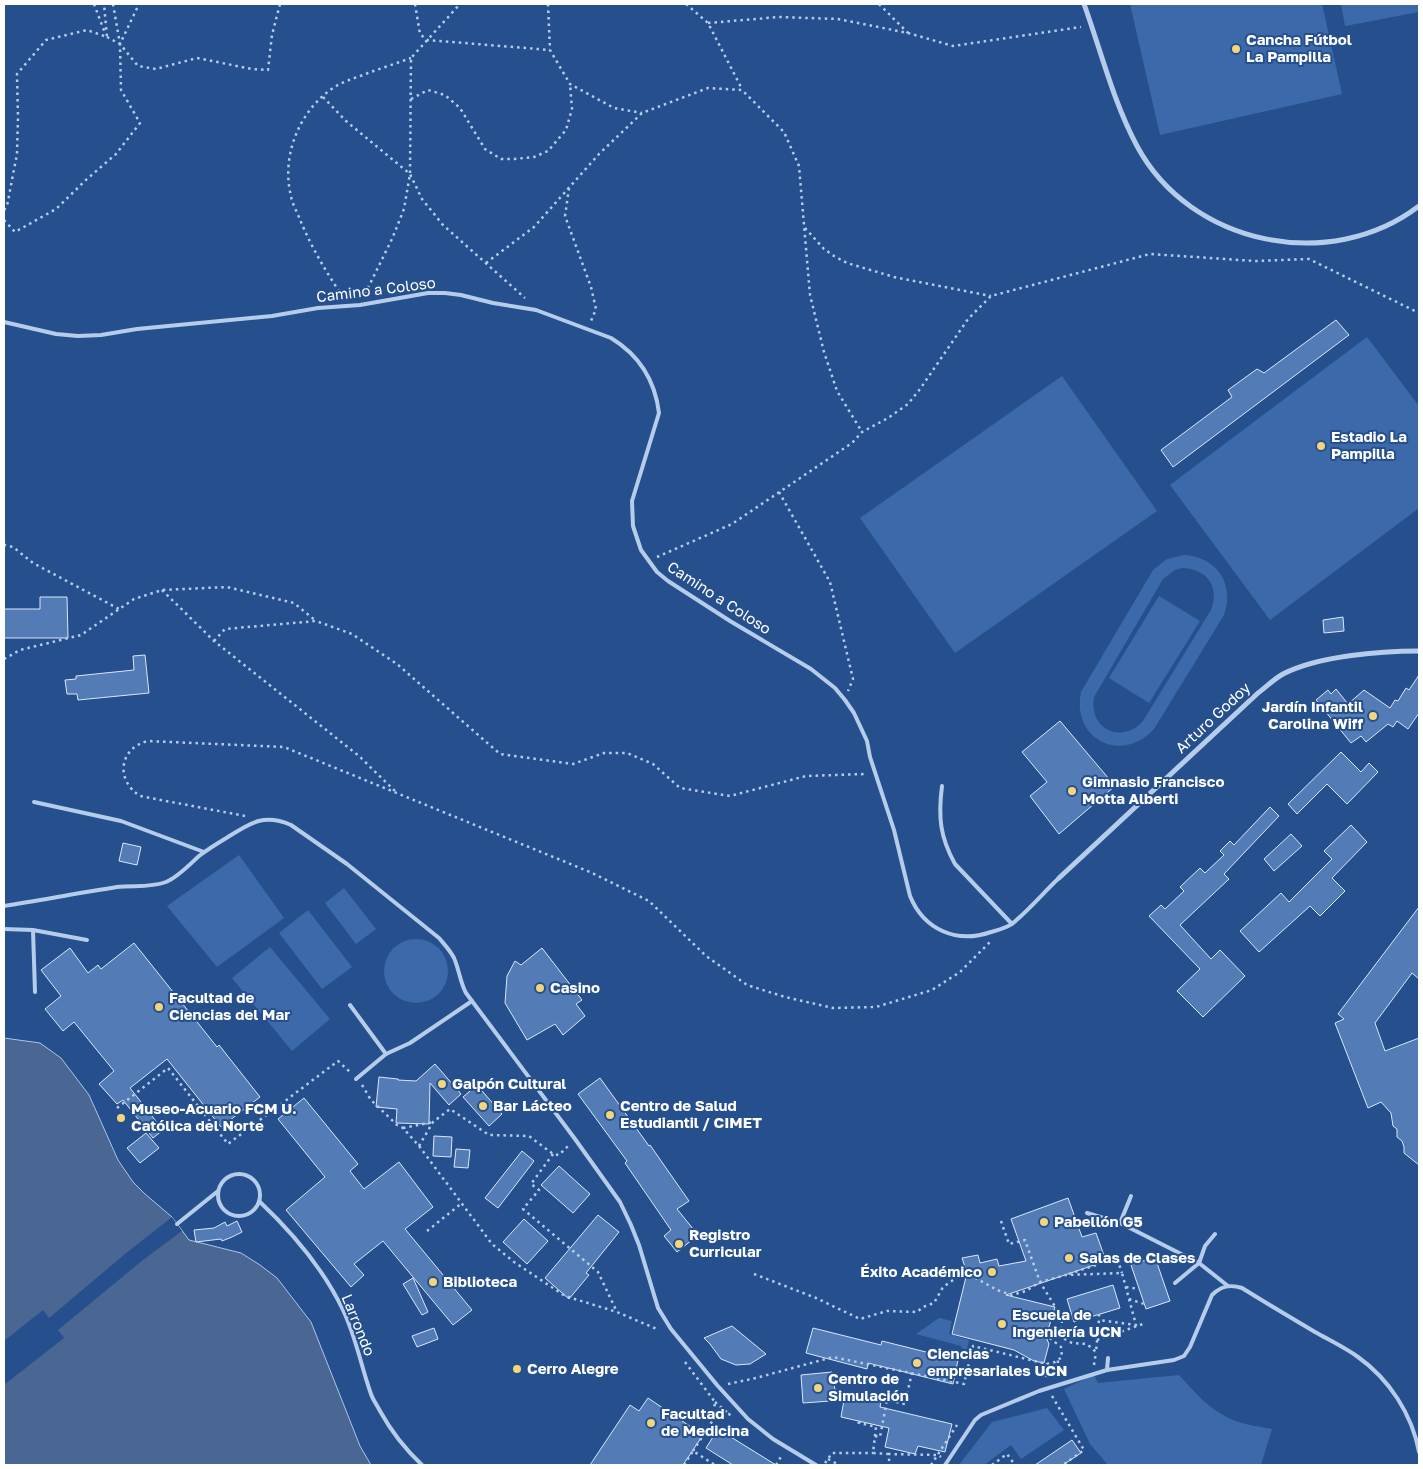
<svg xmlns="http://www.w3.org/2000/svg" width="1423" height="1469" viewBox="0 0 1423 1469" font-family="'Golos Text',sans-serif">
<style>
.green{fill:#3b69aa;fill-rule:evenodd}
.water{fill:#4a6692;stroke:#aac6eb}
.pier{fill:#26508d}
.building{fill:#537bb6;stroke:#dae7f8}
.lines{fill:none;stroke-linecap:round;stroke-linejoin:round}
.path{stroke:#b6cceb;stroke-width:2.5;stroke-dasharray:2.5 4;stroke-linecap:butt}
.lane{stroke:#b6cceb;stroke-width:4}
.street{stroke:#b6cceb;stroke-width:5}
.poi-dot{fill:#f3d57b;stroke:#26508d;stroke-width:2}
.labels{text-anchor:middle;stroke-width:4;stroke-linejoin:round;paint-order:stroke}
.poi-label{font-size:15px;font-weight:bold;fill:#fff;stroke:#26508d;text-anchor:start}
.street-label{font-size:15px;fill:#fff;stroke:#26508d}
</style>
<rect width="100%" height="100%" fill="#26508d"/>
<g class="green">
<path d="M1130,4H1322L1342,94L1160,135Z"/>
<path d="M1341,4H1419V12L1345,26Z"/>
<path d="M1367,337L1419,406V508L1270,620L1170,485Z"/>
<path d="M1062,376L1157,511L955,653L860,518Z"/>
<path d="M1184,555C1217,557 1235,584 1224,615L1154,729C1122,765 1071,739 1081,692L1153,570L1167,559ZM1182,568C1207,569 1220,586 1211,610L1143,721C1122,745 1088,729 1094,697L1163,579L1175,570Z"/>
<path d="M1159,596L1200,621L1149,703L1109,678Z"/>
<path d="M239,855L284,918L217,967L167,906Z"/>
<path d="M344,888L376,929L356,944L325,903Z"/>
<path d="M308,910L352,967L322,989L279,933Z"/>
<circle cx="416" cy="971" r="32"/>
<path d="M270,947L330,1019L292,1051L232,978Z"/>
<path d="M939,1318L952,1321L949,1334L969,1340L967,1350L961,1348V1346L916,1334Z"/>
<path d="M1094,1375L1098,1383L1179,1375C1193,1390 1205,1405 1223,1415C1237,1424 1256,1426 1272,1429L1261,1465H1108L1090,1444L1064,1389Z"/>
<path d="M1047,1408L1064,1430L1021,1459L1011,1445L984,1465H959L992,1422Z"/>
</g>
<path class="water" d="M4,1038L40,1043L61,1058L89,1095L118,1160L133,1182L145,1194L172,1217L189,1240L241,1253L260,1265L277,1278L311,1322L360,1446L371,1465H4Z"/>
<path class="pier" d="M172,1217L182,1231L143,1260L58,1330L64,1338L4,1385V1341L43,1310L49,1318L125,1254Z"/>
<g class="building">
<path d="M1336,320L1349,335L1173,467L1161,450L1232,397L1228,390L1257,369L1264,373Z"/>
<path d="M40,597H67L68,638H4V609H40Z"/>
<path d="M1343,617L1344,631L1324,633L1323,620Z"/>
<path d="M145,655L149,693L78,700L77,694H67L65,680L76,679V676L134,670L133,656Z"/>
<path d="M1419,675V713L1408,729L1397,721L1393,727L1388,724L1366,742L1361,736L1351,743L1316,700L1328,690L1331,694L1336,689L1348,704L1364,690L1390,708L1395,700L1398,701L1406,688L1409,690Z"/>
<path d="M1060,721L1115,786L1059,834L1030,796L1047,782L1022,752Z"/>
<path d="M1341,752L1361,772L1369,763L1378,772L1347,804L1327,784L1297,814L1288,804Z"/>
<path d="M1270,807L1279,816L1224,874L1229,879L1180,925L1211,959L1220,950L1245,976L1203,1017L1177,991L1200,969L1149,916L1161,905L1165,909L1184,891L1180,887L1200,868L1205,873L1224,855L1220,851L1230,841L1234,845Z"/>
<path d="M1351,825L1367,842L1332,878L1345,891L1320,916L1310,906L1259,952L1240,931L1281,893L1289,902L1332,859L1324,851Z"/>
<path d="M1291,834L1302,846L1274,871L1264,859Z"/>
<path d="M123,843L141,847L137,865L119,861Z"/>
<path d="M1419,907V979L1412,973L1375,1023L1385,1051L1419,1038V1165L1404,1153V1147L1402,1141L1397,1137V1129L1393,1126L1391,1113L1381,1102L1368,1108L1335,1023L1344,1019L1338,1014Z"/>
<path d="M134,943L217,1047L219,1045L260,1097L221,1127L167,1059L130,1088L163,1130L153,1138L123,1100L117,1104L99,1084L114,1071L74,1022L63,1031L45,1009L61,996L41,970L70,948L88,973L98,965L101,969Z"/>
<path d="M542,948L582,1000L576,1004L585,1016L563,1035L555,1024L527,1040L505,1003L507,976L515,961L521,965Z"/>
<path d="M435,1064L461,1094L449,1105L430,1083L429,1124L396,1123L397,1109L376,1107L379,1077L398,1079V1080L416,1081Z"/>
<path d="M600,1078L649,1146L650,1145L689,1201L677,1209L698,1235L677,1252L664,1236L671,1230L625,1163L627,1161L578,1094Z"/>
<path d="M477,1085L502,1114L489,1126L463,1097Z"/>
<path d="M304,1098L358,1164L350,1171L364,1189L399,1162L433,1207L405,1229L472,1310L453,1325L383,1241L354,1264L364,1275L351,1287L286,1210L325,1177L278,1119Z"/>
<path d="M146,1133L159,1148L140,1163L127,1148Z"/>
<path d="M434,1136L452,1137L451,1157L433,1156Z"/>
<path d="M456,1149L470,1150L468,1168L454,1167Z"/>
<path d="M522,1151L534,1161L498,1208L485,1198Z"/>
<path d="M559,1166L590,1194L573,1213L541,1185Z"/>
<path d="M1068,1198L1082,1237L1096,1233L1106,1261L1006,1295L1055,1307L1046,1337L1049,1344L1044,1363L1034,1361L1014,1350L952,1334L967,1273L962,1258L978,1255L980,1263L997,1259L999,1266L1026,1261L1011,1219Z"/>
<path d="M598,1215L619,1232L586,1273L589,1275L569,1299L545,1278Z"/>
<path d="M524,1219L548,1241L527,1264L503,1242Z"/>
<path d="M237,1221L242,1232L232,1237L222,1241L221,1239L196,1242L194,1230L214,1228L225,1222L227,1226Z"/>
<path d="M1155,1257L1170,1301L1146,1309L1131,1265Z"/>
<path d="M413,1278L428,1312L422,1315L403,1284Z"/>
<path d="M1113,1285L1120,1308L1074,1322L1067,1299Z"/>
<path d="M732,1326L766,1354L750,1364L736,1365L721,1359L710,1344L704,1338Z"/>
<path d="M434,1328L438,1339L417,1347L412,1336Z"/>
<path d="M813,1328L881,1345L882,1341L958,1360L953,1384L868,1363L867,1369L806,1353Z"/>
<path d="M832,1372L835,1390L881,1401L880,1407L952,1424L945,1452L918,1446L915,1454L885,1447L889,1428L841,1417L844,1400L803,1403L801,1375Z"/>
<path d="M648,1398L703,1435L683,1465H590L630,1405L639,1411Z"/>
<path d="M718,1429L776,1465H733L706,1448Z"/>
<path d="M1072,1440L1081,1453L1063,1465H1035Z"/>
</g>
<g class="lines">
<g class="path">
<path d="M94,4L105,33"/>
<path d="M113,4L120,44L139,4"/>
<path d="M415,4L420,34L427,40L550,50"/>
<path d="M548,4L550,50L570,84L614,108L642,113"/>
<path d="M686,4L708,23L742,89"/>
<path d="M879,4L908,33"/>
<path d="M708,23L779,17L838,19L908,33L953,46L1081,27"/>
<path d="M107,37L120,44L138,66L156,69L197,58L252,69L268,70L272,35L280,4"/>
<path d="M323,97L346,121L410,174L422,199L443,225L525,298"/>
<path d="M411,99L428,90L445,95L460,108L485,149L501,159H514L534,157L548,151L566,130L572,109L570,84"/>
<path d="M569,188L565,216L591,287L596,309L591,321"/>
<path d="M4,210L7,206L17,154L18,117L17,74L46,40L87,30L107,37L104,4"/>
<path d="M4,220L15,232L56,209L87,179L116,154L140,123L121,90L120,44"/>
<path d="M805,228L824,249L834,256L847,263L894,277L991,296"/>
<path d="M486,263L534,227L599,154L642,113L708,88L742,90L784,132L799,166L810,295L824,352L837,391L862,432"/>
<path d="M365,294L392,239L404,209L410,174L411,58L460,4"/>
<path d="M343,297C326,272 310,245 299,217C296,210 292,203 291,196C281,156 299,111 333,88C343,81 356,78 368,73C382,68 397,63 411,58"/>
<path d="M779,492L830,582L853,679L848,691"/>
<path d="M4,546L5,545L13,547L33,563L119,609"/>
<path d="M657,557L732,524L852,443L862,432L888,418L908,404L920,389L968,319L991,296L1150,254L1255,261L1309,259L1419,313"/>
<path d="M162,590L214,641L359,756L397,793"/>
<path d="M214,641L225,629L316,621L352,634L397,664L500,754L573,764L604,753H627L653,764L680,788L730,796L806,776L865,774"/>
<path d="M4,659L20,650L81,635L134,599L162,590L227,587L294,603L316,621"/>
<path d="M245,816L140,796C115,780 119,748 148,741L284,747L590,872L649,901L706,956L747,985L785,997L833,1008L876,1007L932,990L960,972L990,942"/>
<path d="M362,1085L371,1100L397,1125L403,1128L419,1146L492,1244L514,1262L565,1296L617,1312L659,1330"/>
<path d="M117,1108L168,1068L228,1144L338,1061L350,1072"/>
<path d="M403,1128L433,1122"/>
<path d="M419,1146L433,1122L450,1109L489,1135L529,1136L553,1154L559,1155L569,1145"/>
<path d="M553,1154L531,1184L539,1190L523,1209L598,1272L617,1312"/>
<path d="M1001,1221L1009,1244L1025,1240L1040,1282L1062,1318L1061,1337"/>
<path d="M427,1231L462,1203"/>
<path d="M754,1274L816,1298L860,1319L887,1311L917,1312L923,1307L934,1303L943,1287L959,1276L974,1277L997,1290L1012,1295L1026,1291L1040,1282L1066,1275L1122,1273L1136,1325L1099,1320L1096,1352L1087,1344L1072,1343L1061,1337L1046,1335L1061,1347L1062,1357L1055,1362L1047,1364L1046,1381"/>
<path d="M1069,1274L1117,1258L1122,1273"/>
<path d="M1126,1287L1139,1289"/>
<path d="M1129,1299L1144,1304"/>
<path d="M1099,1314V1320"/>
<path d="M1097,1340L1143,1324"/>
<path d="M685,1362L715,1402L713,1420L729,1414L732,1417"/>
<path d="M1094,1365L1096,1352"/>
<path d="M1057,1376L1058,1360"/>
<path d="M728,1384L756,1378L833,1357L964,1384L973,1346L1047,1364"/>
<path d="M1052,1396L1084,1450L1063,1465"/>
<path d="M715,1402L729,1414"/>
<path d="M861,1422H856L876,1427L873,1453L888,1454L890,1465"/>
<path d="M875,1436L880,1437L887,1400L905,1404L912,1372"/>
<path d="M693,1451L713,1420"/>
<path d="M888,1454L938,1455L941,1457"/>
<path d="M828,1459L839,1465"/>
<path d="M825,1463L832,1453H873"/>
<path d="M684,1465L693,1451L715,1465"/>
<path d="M776,1465L782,1455"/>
<path d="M931,1465L957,1425"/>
<path d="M992,1465L1007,1454L1015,1465"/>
</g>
<g class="lane">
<path d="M4,322L56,334L78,336L101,335L137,329L272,316L318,308L360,305L428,293H445L461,295L493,303L536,310L611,338C639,355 655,380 659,413L632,501L633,526L641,550L657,572L668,581L730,621L811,669L835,688L845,700L854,713L867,741L870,757L894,830L910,896C924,930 957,944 991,932C998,930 1007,928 1013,923C1029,910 1044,892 1059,878"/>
<path d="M942,786C938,817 940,837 955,864L1012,924"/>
<path d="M34,802L121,821L204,852"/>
<path d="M4,906C41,900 79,893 117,887C133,885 150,888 166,882C178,877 189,865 199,856C208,849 218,843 228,837C250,823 264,813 291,825L347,864L439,938C444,944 450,950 454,958C459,969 460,982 466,993L575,1139L620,1202L631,1225L639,1245L658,1308L671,1329L717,1385L748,1419L773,1439L816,1465"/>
<path d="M4,929L33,930L87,940"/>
<path d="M33,930L35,992"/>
<path d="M350,1005L386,1054L410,1043L472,1001"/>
<path d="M356,1079L386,1054"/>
<circle cx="239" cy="1195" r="21"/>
<path d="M259,1201C293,1233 323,1268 343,1310C356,1337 361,1366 371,1394C373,1400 377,1405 380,1411C391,1431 405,1449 422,1465"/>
<path d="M1087,1213L1120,1223L1199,1263L1228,1286"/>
<path d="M1120,1223L1131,1196"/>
<path d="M177,1224L218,1191"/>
<path d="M1175,1283L1199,1263L1205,1246L1215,1234"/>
<path d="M1107,1370L1108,1358"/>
<path d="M945,1465L975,1420L981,1415L1039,1391L1107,1370L1174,1360L1184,1356L1190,1347L1212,1295C1221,1286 1230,1284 1242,1288C1266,1303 1290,1317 1315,1332C1329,1340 1344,1347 1358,1357C1389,1379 1412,1414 1419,1452"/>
</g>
<g class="street">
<path d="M1084,4C1101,51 1113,101 1137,146C1190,245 1330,274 1419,206"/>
<path d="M1059,878L1258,693C1266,687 1274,679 1283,674C1318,656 1380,651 1419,651"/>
</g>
</g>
<g class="poi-dot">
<circle cx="1236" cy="49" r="5"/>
<circle cx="1321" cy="446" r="5"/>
<circle cx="1373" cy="716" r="5"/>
<circle cx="1072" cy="791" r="5"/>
<circle cx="540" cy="988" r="5"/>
<circle cx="159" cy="1007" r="5"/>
<circle cx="442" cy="1084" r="5"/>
<circle cx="483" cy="1106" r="5"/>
<circle cx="610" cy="1115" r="5"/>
<circle cx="121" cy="1118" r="5"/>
<circle cx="1044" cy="1222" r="5"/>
<circle cx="679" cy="1244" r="5"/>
<circle cx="1069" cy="1258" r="5"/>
<circle cx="992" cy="1272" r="5"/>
<circle cx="433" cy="1282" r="5"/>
<circle cx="1002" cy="1324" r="5"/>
<circle cx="917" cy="1363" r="5"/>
<circle cx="517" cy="1369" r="5"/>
<circle cx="818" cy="1388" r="5"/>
<circle cx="651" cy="1423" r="5"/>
</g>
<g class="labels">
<g class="poi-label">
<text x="1246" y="45">Cancha Fútbol<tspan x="1246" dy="17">La Pampilla</tspan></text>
<text x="1331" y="442">Estadio La<tspan x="1331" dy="17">Pampilla</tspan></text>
<text x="1363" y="712" text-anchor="end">Jardín Infantil<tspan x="1363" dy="17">Carolina Wiff</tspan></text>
<text x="1082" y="787">Gimnasio Francisco<tspan x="1082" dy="17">Motta Alberti</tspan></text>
<text x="550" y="993">Casino</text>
<text x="169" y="1003">Facultad de<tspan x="169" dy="17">Ciencias del Mar</tspan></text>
<text x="452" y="1089">Galpón Cultural</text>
<text x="493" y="1111">Bar Lácteo</text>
<text x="620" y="1111">Centro de Salud<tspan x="620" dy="17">Estudiantil / CIMET</tspan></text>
<text x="131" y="1114">Museo-Acuario FCM U.<tspan x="131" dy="17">Católica del Norte</tspan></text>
<text x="1054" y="1227">Pabellón G5</text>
<text x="689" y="1240">Registro<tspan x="689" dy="17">Curricular</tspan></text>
<text x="1079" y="1263">Salas de Clases</text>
<text x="982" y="1277" text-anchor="end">Éxito Académico</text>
<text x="443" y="1287">Biblioteca</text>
<text x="1012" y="1320">Escuela de<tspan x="1012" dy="17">Ingeniería UCN</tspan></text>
<text x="927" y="1359">Ciencias<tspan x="927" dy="17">empresariales UCN</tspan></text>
<text x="527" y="1374">Cerro Alegre</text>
<text x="828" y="1384">Centro de<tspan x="828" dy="17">Simulación</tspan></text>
<text x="661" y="1419">Facultad<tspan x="661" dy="17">de Medicina</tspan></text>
</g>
<g class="street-label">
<text transform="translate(376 290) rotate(-7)" y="5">Camino a Coloso</text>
<text transform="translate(719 598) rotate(33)" y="5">Camino a Coloso</text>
<text transform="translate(1213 718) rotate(-43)" y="5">Arturo Godoy</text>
<text transform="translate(358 1325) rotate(68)" y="5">Larrondo</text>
</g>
</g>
<rect width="1423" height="1469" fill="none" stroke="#ffffff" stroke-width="10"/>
</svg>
